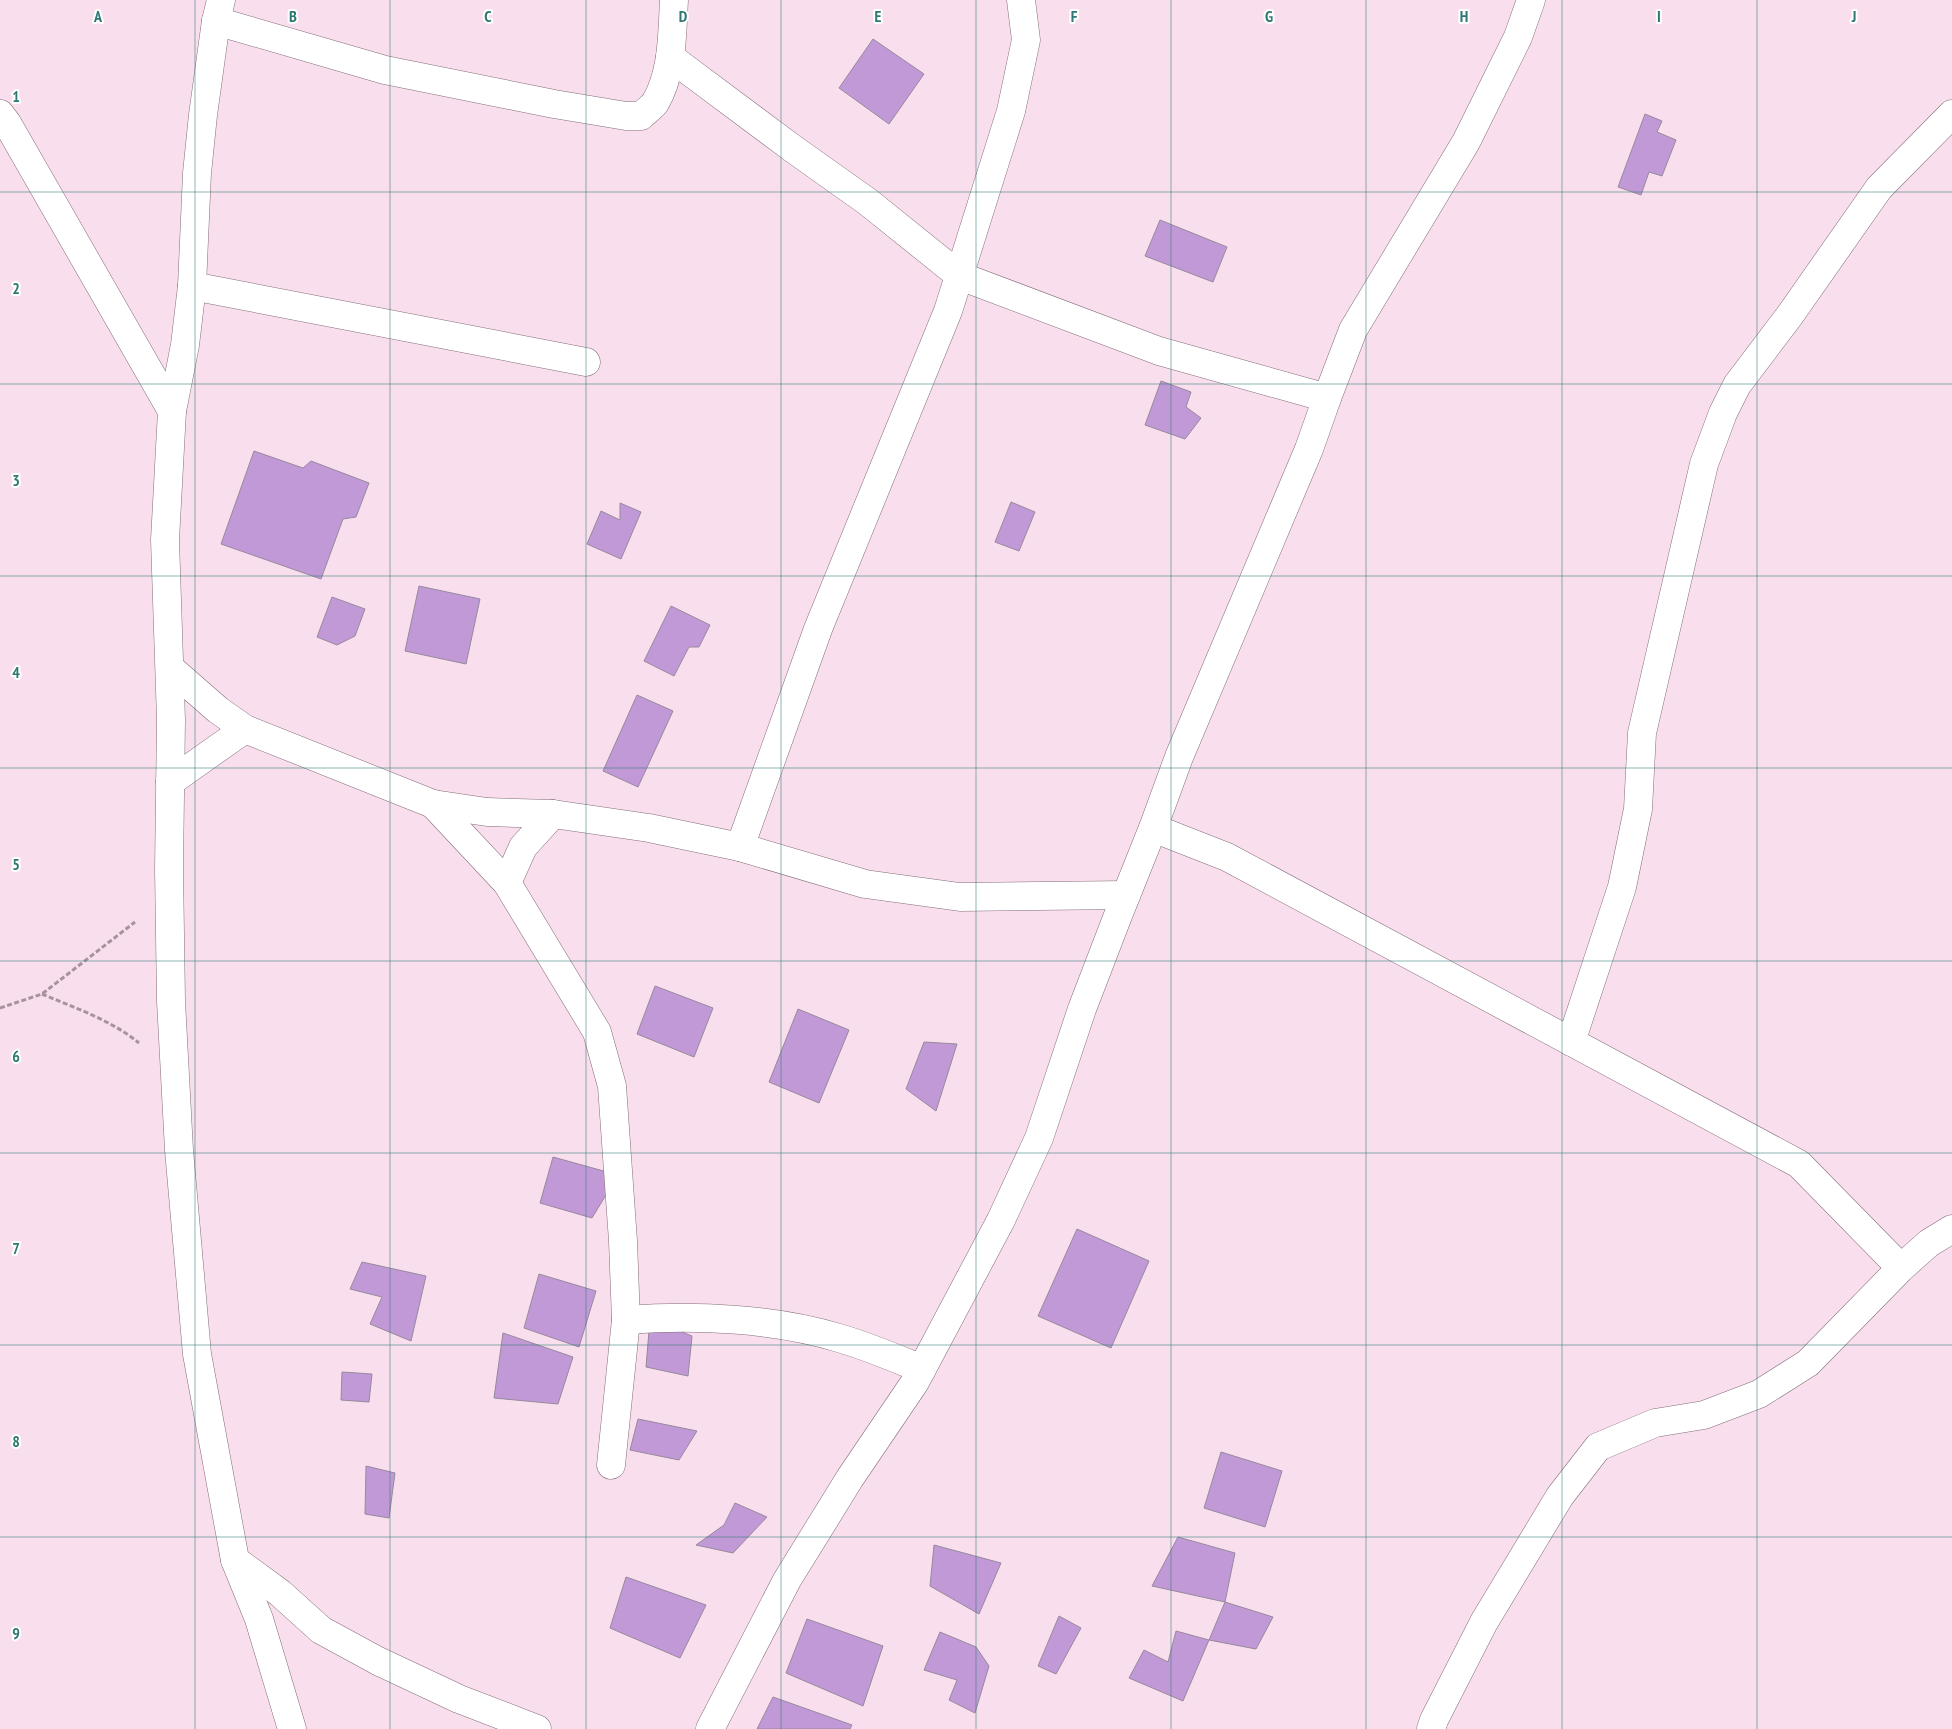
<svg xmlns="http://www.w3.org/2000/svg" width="1952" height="1729" viewBox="0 0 1952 1729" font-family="'PT Sans Narrow',sans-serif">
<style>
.building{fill:#c299d7;stroke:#96899d}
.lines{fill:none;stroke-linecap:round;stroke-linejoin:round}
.minor-casing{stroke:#846d79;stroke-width:29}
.path{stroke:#a6939d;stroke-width:3;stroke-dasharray:5 2.5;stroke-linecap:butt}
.minor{stroke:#fff;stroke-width:28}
.grid{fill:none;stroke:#2f7875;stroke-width:1;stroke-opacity:0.55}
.grid-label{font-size:16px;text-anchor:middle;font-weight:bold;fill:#2f7875;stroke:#fff;stroke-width:4;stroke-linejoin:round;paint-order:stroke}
</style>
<rect width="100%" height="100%" fill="#f9dfed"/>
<g class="building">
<path d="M873,39L924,74L889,124L839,88Z"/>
<path d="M1645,114L1662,121L1657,132L1676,140L1662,176L1649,172L1641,195L1618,187Z"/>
<path d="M1160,220L1227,247L1213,282L1145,256Z"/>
<path d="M1161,381L1191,392L1186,407L1201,418L1185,439L1145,425Z"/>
<path d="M254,451L303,468L311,461L369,483L356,517L343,519L321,579L221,544Z"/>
<path d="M1011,502L1035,512L1019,551L995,542Z"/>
<path d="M620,503L641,512L621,559L587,544L601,511L620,520Z"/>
<path d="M419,586L480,599L466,664L405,651Z"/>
<path d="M332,597L365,609L355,636L337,645L317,637Z"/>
<path d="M671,606L710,625L699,647H689L674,676L644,661Z"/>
<path d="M637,695L673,711L638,787L603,771Z"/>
<path d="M655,986L713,1008L694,1057L637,1034Z"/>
<path d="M798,1009L849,1030L819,1103L769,1082Z"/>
<path d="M924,1042L957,1044L936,1111L906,1089Z"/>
<path d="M553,1157L618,1175L592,1218L540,1203Z"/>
<path d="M1077,1229L1149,1261L1111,1348L1038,1316Z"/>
<path d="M362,1262L426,1276L411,1341L370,1324L382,1297L350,1289Z"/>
<path d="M539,1274L596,1291L579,1347L524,1328Z"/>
<path d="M650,1319L692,1336L688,1376L646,1367Z"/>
<path d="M503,1333L573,1357L558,1404L494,1398Z"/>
<path d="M342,1372L372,1374L369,1402L341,1400Z"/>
<path d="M638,1419L697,1431L679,1460L630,1450Z"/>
<path d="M1221,1452L1282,1471L1265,1527L1204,1508Z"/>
<path d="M366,1466L395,1473L389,1518L365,1514Z"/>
<path d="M735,1503L767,1517L733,1553L696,1545L724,1525Z"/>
<path d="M1178,1537L1235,1553L1225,1602L1152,1586Z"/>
<path d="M934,1545L1001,1563L979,1614L930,1586Z"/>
<path d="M626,1577L706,1605L680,1658L610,1628Z"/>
<path d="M1225,1602L1273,1617L1256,1649L1209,1640Z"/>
<path d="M1059,1616L1081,1628L1056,1674L1038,1666Z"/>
<path d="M807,1619L883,1646L863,1706L786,1673Z"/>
<path d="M1176,1631L1209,1640L1183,1701L1129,1678L1144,1650L1168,1662Z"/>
<path d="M940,1632L976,1647L989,1666L975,1713L949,1700L957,1680L924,1670Z"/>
<path d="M773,1697L852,1725L850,1729H757Z"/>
</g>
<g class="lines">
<defs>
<g id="minor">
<path d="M221,0L216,21L203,115L197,173L192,286L185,345L172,411L165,540L171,720L169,869L171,1001L179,1150L197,1354L235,1560L259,1619L292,1729"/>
<path d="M216,21L385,70L554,104L626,116H641C645,112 651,108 655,103C673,73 672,34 674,0"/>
<path d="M670,57L792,148L868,202L960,276L1159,351L1327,398"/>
<path d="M0,114L7,123L172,411"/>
<path d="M192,286L586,362"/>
<path d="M170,668L218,710L245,729L433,804L487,812L553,814L649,828L740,847L865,884L960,897L1126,895"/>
<path d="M170,782L245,729"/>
<path d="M433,804L507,883L597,1032L612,1086L623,1241L626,1320L611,1465"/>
<path d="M1153,828L1227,857L1799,1164L1901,1268"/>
<path d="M740,847L818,629L948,311L1011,111L1026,40L1021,0"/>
<path d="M507,883L523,847L553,814"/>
<path d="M1571,1042L1622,887L1638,809L1642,733L1704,464L1723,413L1737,385L1790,315L1879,188L1952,114"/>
<path d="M626,1320C694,1315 774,1318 839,1338C867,1346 895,1358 922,1369"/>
<path d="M235,1560L280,1593L321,1630L378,1661L459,1699L537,1729"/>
<path d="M710,1729L787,1580L850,1478L915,1382L1001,1220L1039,1138L1082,1009L1117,918L1153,828L1179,757L1309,449L1327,398L1353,330L1466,142L1518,37L1531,0"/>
<path d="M1431,1729L1434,1720L1484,1622L1560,1496L1598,1447L1655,1423L1704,1415L1759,1394L1808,1363L1901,1268L1929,1243L1952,1229"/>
</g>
</defs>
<use href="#minor" class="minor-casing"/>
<g class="path">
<path d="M42,994C75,1008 111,1020 139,1043"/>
<path d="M0,1008L42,994L135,922"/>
</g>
<use href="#minor" class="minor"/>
</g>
<path class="grid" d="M195,0V1729M390,0V1729M586,0V1729M781,0V1729M976,0V1729M1171,0V1729M1366,0V1729M1562,0V1729M1757,0V1729M0,192H1952M0,384H1952M0,576H1952M0,768H1952M0,961H1952M0,1153H1952M0,1345H1952M0,1537H1952"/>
<g class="grid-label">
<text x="98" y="22">A</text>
<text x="293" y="22">B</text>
<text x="488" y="22">C</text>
<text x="683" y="22">D</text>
<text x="878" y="22">E</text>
<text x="1074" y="22">F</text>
<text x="1269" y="22">G</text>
<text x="1464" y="22">H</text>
<text x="1659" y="22">I</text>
<text x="1854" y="22">J</text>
<text x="16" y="102">1</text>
<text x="16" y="294">2</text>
<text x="16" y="486">3</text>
<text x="16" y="678">4</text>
<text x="16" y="870">5</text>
<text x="16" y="1062">6</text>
<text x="16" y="1254">7</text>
<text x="16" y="1447">8</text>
<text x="16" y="1639">9</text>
</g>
</svg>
